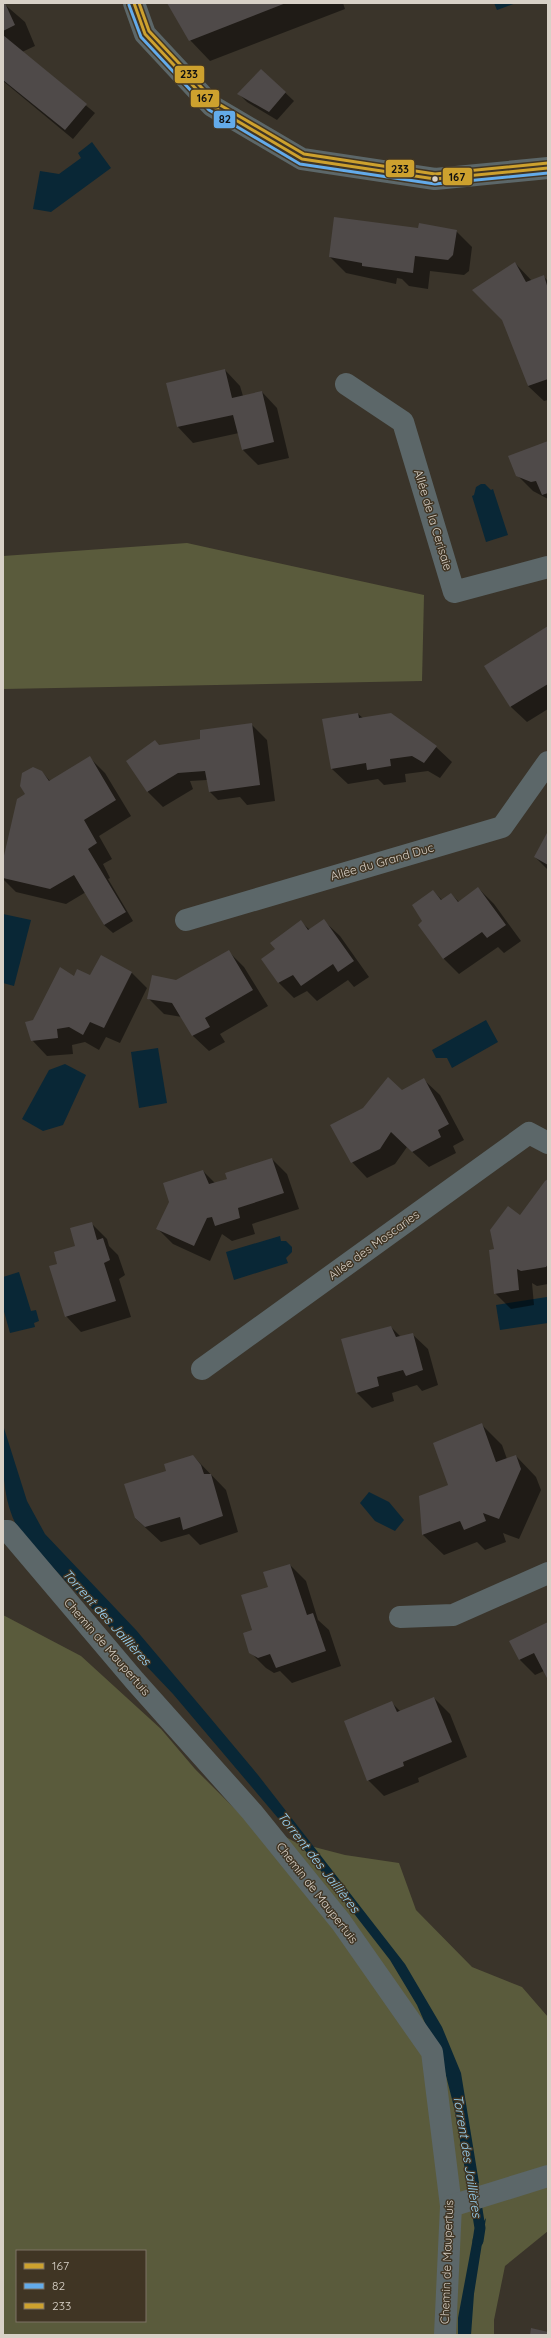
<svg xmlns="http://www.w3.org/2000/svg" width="551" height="2338" viewBox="0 0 551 2338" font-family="Quicksand,sans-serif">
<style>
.forest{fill:#5a5b3c;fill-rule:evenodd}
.water{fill:#092736}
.shadow{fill:#0007}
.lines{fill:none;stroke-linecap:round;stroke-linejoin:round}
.stream{stroke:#092736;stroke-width:11}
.building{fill:#4f4a49}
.minor{stroke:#5c6769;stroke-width:22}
.bus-1-casing{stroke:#403524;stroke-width:6}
.bus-2-casing{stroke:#403524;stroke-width:6}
.bus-3-casing{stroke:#403524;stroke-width:6}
.bus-1{stroke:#cda12e;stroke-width:3}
.bus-2{stroke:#63abea;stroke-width:3}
.bus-3{stroke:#cda12e;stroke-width:3}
.bus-dot{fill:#d8d1c7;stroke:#403524;stroke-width:1.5}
.labels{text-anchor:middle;stroke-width:3;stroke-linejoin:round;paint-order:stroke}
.street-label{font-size:12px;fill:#d8d1c7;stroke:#403524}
.water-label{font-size:13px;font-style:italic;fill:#9bd7fb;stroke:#403524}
.line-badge{stroke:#403524;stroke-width:1.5}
.pale-badge-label{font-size:11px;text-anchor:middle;font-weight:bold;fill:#111}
</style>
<rect width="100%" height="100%" fill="#3a342a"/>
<g class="forest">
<path d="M187,543L424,595L422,681L3,689V556Z"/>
<path d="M3,1615L81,1656L161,1729L195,1769L237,1811L295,1842L345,1855L399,1863L416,1910L472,1967L522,1987L548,2017V2231L505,2266L494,2320V2335H3ZM17,2251H145V2321H17Z"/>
</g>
<g class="water">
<path d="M494,3H516L497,10Z"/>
<path d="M92,142L111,168L51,212L33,209L40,171L59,174L81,158L78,153Z"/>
<path d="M481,484H485L491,490L493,489L508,535L486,542L472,496L474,495L476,487Z"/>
<path d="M3,914L31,920L14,986L3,983Z"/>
<path d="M486,1020L498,1042L452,1068L447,1058H436L432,1050Z"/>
<path d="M158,1048L167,1103L139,1108L131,1052Z"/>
<path d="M65,1064L86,1075L63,1125L43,1131L22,1119L49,1070Z"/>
<path d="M280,1236L281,1241H286L292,1247V1252L286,1258L288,1263L234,1280L226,1252Z"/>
<path d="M19,1272L31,1311L36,1310L39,1321L34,1323L35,1327L10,1333L3,1308V1277Z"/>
<path d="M547,1297L548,1323L500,1330L496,1305Z"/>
<path d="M3,1425L27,1501L45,1534L136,1630L202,1708L258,1775L405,1964L442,2027L461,2073L479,2183L468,2188L455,2111L443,2064L417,2005L390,1960L300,1844L173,1694L22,1535C0,1502 3,1463 3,1425Z"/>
<path d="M369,1492L389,1502L404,1520L395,1531L375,1521L360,1503Z"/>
<path d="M486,2218L474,2294L471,2335H458V2318L473,2238Z"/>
</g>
<g class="shadow">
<path d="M3,3L25,22L35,46L22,52L95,113L73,139L3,81Z"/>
<path d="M168,3H343L345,9L210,61L190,40Z"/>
<path d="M261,70L294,101L277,120L247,102L239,94Z"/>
<path d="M418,229L456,231L472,247L469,271L464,275L430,271L428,289L409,286L402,279L397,278L396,284L346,273L330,257Z"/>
<path d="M515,263L532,281L544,277L548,281V400L544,401L528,386Z"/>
<path d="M225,370L240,386L243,396L262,392L277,408L289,458L258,465L243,450L239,433L193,443L178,427L168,384Z"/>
<path d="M548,442V499L533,491L517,475Z"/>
<path d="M548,627V709L527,722L511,707L486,666Z"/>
<path d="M358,714L363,718L436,747L452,762L440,778L428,771L405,774L406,782L384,785L378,779L348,784L332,769L323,720Z"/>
<path d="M251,724L267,740L275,801L247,805L240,797L218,800L210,792L207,780L190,781L193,789L163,807L148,792L127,761L159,746L202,740Z"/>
<path d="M90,758L105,773L131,816L99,836L112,859L103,864L110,878L108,879L133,921L113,933L104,925L86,892L66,904L16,892L3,879V864L26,795L42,772L50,781Z"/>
<path d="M548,835V870L535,857Z"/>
<path d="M478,888L494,904L521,941L504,953L498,947L459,974L443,958L423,921L433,891L442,900L451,894L459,902Z"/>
<path d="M324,921L340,936L369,977L354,987L348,980L317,1001L307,991L294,998L279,983L262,959L276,949L301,922L310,930Z"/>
<path d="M229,952L244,967L268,1006L220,1034L225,1042L209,1051L193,1036L182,1017L164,1014L148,998Z"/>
<path d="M132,973L147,988L120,1043L106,1037L99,1050L85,1042L72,1045L73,1054L47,1056L32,1040L34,1020L75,977Z"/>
<path d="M424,1080L440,1095L464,1140L453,1146L456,1153L429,1167L407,1147L395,1164L367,1178L352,1162L401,1092Z"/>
<path d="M272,1159L287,1174L299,1209L252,1224L255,1234L232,1241L222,1234L210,1261L173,1244L158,1229L203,1171L215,1183L228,1179Z"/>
<path d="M548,1180V1284L537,1286L532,1283L534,1305L511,1309L495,1293V1249Z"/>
<path d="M91,1223L107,1239L109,1246L118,1255L125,1275L119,1279L131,1317L81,1332L66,1316L59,1265L76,1247Z"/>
<path d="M391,1327L401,1337L412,1334L428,1349L438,1385L422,1391L417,1385L392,1393L394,1401L372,1408L356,1392Z"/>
<path d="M481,1424L502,1445L507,1459L516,1456L536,1477L541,1490L519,1539L503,1533L506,1542L485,1550L477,1542L444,1555L423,1535L420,1497L449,1485Z"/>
<path d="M193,1456L226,1490L238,1532L200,1545L189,1534L161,1542L135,1518L168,1472Z"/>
<path d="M290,1565L306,1581L318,1620L329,1630L341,1666L292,1683L280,1671L274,1673L266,1668L250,1652L253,1631L269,1587Z"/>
<path d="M548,1623V1678L544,1671L535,1675L519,1659Z"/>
<path d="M434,1698L450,1714L467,1757L418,1778L419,1782L384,1796L368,1780L392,1703L401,1712Z"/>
</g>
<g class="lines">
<path class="stream" d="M471,2172L480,2228L478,2241"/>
</g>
<g class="building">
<path d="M3,3H5L15,25L3,31Z"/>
<path d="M167,3H286L189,41Z"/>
<path d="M3,35L87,104L65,130L3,80Z"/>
<path d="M261,69L286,92L269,112L237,94Z"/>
<path d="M334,217L418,228L419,223L457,230L453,255L448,260L415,256L413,273L362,266V263L329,257Z"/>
<path d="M515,262L526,282L544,275L548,289V379L528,386L502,320L472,290Z"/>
<path d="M225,369L232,398L262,391L274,442L242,450L233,415L177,427L166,383Z"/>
<path d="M548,441V493L542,495L536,481L531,482L516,476L508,456Z"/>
<path d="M548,626V684L510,707L484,666Z"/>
<path d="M358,713L359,718L391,713L437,746L424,763L412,756L390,759L391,766L367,770L366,763L331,769L322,719Z"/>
<path d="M252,723L260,785L209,792L205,771L178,773L147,792L126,761L155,740L159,745L200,739V730Z"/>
<path d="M90,756L116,800L84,820L97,843L88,849L126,912L104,925L74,875L50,889L3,878V860L17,799L25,794L20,786L22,773L33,767L42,771L49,781Z"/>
<path d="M547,833L548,834V865L534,857Z"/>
<path d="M478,887L506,925L487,938L482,932L443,959L418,925L422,921L412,905L433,890L441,900L451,893L458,902Z"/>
<path d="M324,919L354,961L338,972L333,964L301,986L293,975L278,983L261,959L275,949L270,943L301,920L308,930Z"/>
<path d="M229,950L253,990L205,1018L210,1027L192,1036L172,1003L147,999L152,975L176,980Z"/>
<path d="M101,955L132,972L104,1028L90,1022L83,1035L69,1027L57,1029L58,1038L31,1041L25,1022L33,1020L60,967L74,976L77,969L90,975Z"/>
<path d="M388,1077L402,1090L424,1078L449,1124L438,1130L441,1137L412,1152L391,1132L380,1149L351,1163L330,1125L363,1108Z"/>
<path d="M272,1158L284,1193L238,1208L240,1218L215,1226L212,1217L207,1218L194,1246L156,1229L169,1202L163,1183L203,1170L209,1184L227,1179L225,1173Z"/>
<path d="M548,1179V1264L546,1267L521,1271L517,1269L519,1290L494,1294L489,1250L494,1249L490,1230L508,1206L520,1215L545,1181Z"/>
<path d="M92,1222L97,1240L103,1238L110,1260L104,1263L116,1301L65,1317L49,1266L57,1264L54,1252L75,1246L70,1228Z"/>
<path d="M391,1326L396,1337L413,1333L423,1370L406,1376L403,1370L377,1377L379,1386L356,1393L341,1339Z"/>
<path d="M482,1423L496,1462L516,1455L521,1469L499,1519L483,1513L486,1521L464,1530L460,1521L422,1535L419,1496L448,1485L433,1443Z"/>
<path d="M193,1455L201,1465L204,1474H211L223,1516L183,1530L180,1517L145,1527L135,1518L124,1484L166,1471L164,1464Z"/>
<path d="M290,1564L307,1615L313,1613L326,1651L276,1668L270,1654L258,1658L249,1653L243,1633L252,1630L241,1595L268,1587L263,1572Z"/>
<path d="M548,1622V1680L534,1653L519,1660L509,1641Z"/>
<path d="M434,1697L452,1742L403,1762L404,1766L367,1781L344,1721L392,1701L397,1712Z"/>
<path d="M531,2328L548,2332V2335H530Z"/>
</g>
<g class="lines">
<g class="minor">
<path d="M134,3L145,34L212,106L302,159L435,179L548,168"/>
<path d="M346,384L403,422L454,592L548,567"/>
<path d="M186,920L502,827L548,762"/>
<path d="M202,1369L529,1133L548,1143"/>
<path d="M3,1531H8L135,1681L252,1812L341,1922L432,2052L451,2206L445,2335"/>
<path d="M400,1617L453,1615L548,1573"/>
<path d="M451,2206L548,2176"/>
</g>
<defs>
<path id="bus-1" d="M134,3L145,34L212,106L302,159L435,179L548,168"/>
<path id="bus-2" d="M129,5L141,37L209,110L300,164L435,184L548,173"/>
<path id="bus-3" d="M139,3L149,31L215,102L304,154L435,174L548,163"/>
</defs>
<use href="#bus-1" class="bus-1-casing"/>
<use href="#bus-2" class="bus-2-casing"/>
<use href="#bus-3" class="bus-3-casing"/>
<use href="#bus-1" class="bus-1"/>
<use href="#bus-2" class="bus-2"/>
<use href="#bus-3" class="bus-3"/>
</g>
<circle class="bus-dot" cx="435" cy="179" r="3.5"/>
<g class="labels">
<g class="street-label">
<text transform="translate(433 520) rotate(73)" y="4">Allée de la Cerisaie</text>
<text transform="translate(382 862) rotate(-16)" y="4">Allée du Grand Duc</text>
<text transform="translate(374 1245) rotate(-36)" y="4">Allée des Moscaries</text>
<text transform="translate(107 1647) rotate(49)" y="4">Chemin de Maupertuis</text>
<text transform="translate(317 1893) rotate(52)" y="4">Chemin de Maupertuis</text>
<text transform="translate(447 2262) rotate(-88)" y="4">Chemin de Maupertuis</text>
</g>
<g class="water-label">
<text transform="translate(107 1617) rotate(48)" y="5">Torrent des Jaillières</text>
<text transform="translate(319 1862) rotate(52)" y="5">Torrent des Jaillières</text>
<text transform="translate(468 2156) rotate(81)" y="5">Torrent des Jaillières</text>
</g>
</g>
<g class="line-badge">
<rect x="174" y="65" width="31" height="19" rx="4" fill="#cda12e"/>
<rect x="190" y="89" width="30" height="19" rx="4" fill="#cda12e"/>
<rect x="213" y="110" width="23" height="19" rx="4" fill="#63abea"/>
<rect x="385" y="159" width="30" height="19" rx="4" fill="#cda12e"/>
<rect x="442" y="167" width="31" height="19" rx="4" fill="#cda12e"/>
</g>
<g class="pale-badge-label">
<text x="189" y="78">233</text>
<text x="205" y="102">167</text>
<text x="225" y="123">82</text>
<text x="400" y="173">233</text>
<text x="457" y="181">167</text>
</g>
<rect width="551" height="2338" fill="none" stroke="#d8d1c7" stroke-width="8"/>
<rect x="16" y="2250" width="130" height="72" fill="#403524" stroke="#7d7365"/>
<rect x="24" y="2263" width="20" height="6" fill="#cda12e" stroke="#7d7365"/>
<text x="52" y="2270" font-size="12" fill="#d8d1c7">167</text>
<rect x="24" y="2283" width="20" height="6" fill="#63abea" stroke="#7d7365"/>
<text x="52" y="2290" font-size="12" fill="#d8d1c7">82</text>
<rect x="24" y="2303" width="20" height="6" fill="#cda12e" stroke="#7d7365"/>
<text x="52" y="2310" font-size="12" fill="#d8d1c7">233</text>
</svg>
